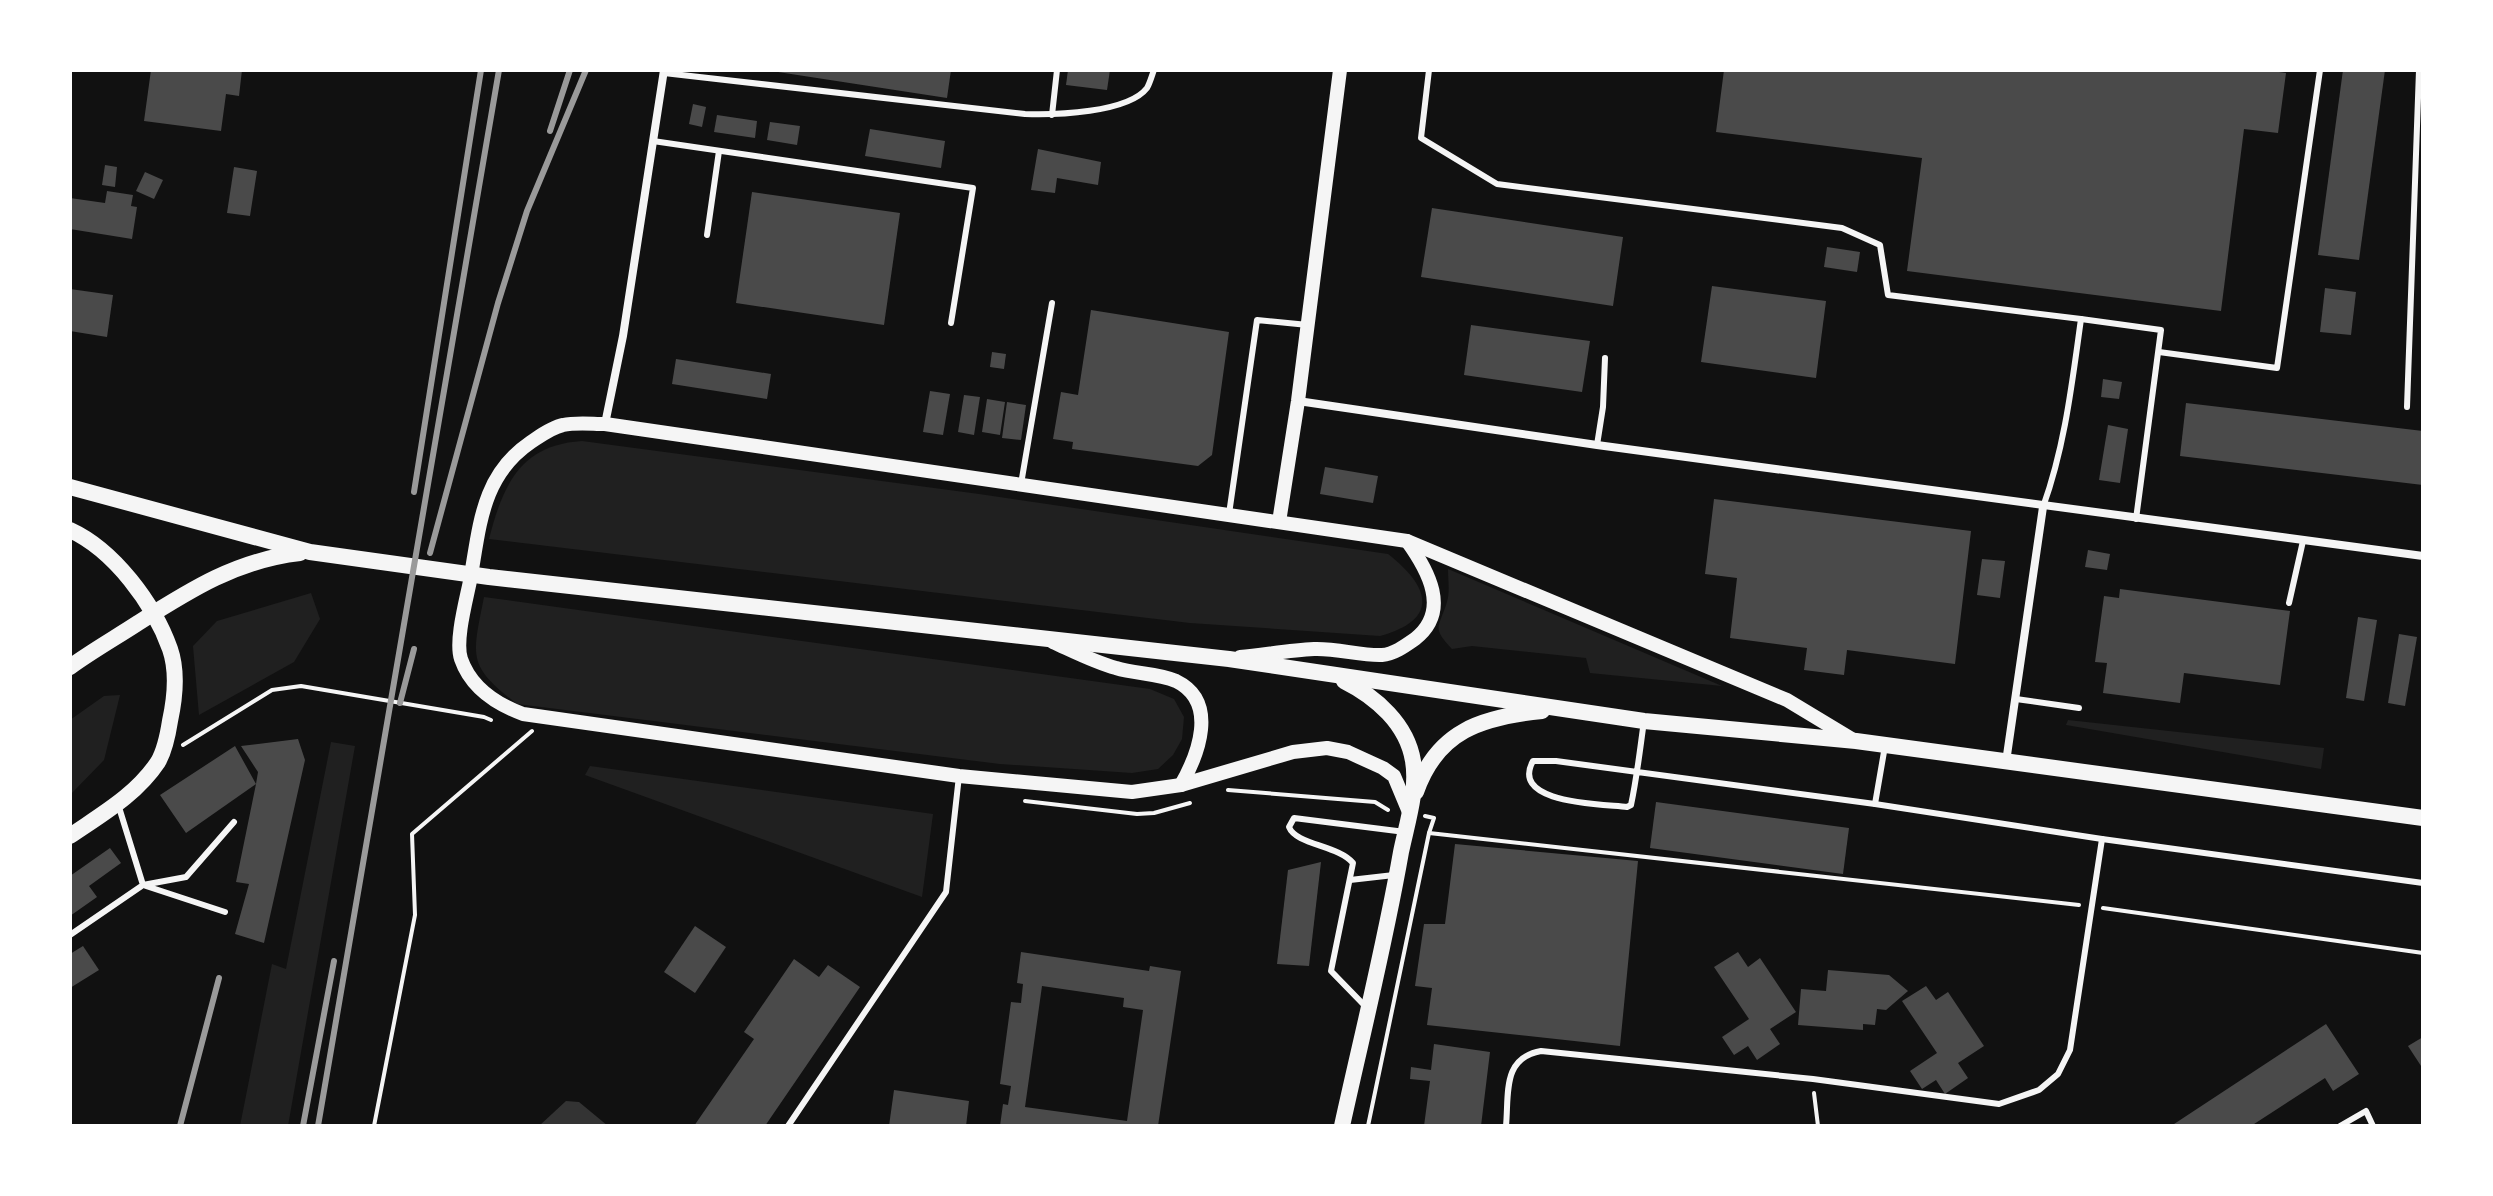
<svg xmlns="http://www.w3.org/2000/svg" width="2493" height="1196" viewBox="0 0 2493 1196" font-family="Ubuntu,sans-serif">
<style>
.green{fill:#202020}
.water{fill:#333}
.building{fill:#4a4a4a;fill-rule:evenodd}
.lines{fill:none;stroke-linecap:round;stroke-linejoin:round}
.path{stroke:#f5f5f5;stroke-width:4}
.service{stroke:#f5f5f5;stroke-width:6}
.minor{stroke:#f5f5f5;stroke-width:8}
.tertiary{stroke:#f5f5f5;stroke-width:14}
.secondary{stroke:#f5f5f5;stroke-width:16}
.rail{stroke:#9a9a9a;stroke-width:6}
</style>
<rect width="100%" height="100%" fill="#111"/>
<g class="green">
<path d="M582,441L979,494L1388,554C1430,587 1440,619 1380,636L1190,623L489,539C503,485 520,445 582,441Z"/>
<path d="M1448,569L1722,686L1590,673L1586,658L1472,646L1452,649C1431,627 1439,628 1447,602C1450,592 1448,579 1448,569Z"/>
<path d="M311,593L320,619L294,662L199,715L193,646L217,621Z"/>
<path d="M484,597L1150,689L1174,699L1184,717L1182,739L1173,755L1158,769L1132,773L1000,764L517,704C467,665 472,658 484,597Z"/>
<path d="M120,695L104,760L70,795V720L104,696Z"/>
<path d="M2068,720L2324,748L2321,769L2066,725Z"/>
<path d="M331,742L355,746L288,1126H240L272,964L286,969Z"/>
<path d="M590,766L933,814L922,897L585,775Z"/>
</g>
<path class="water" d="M566,1101L579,1102L608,1126H539Z"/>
<g class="building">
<path d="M151,70H242L239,96L226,94L221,131L144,121Z"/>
<path d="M765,70H951L947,98Z"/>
<path d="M1068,70H1110L1107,90L1066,85Z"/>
<path d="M1724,70H2265L2286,73L2278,133L2244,129L2221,311L1907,271L1922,158L1716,132Z"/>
<path d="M2343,70H2385L2359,260L2318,255Z"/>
<path d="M693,104L706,107L702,127L689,124Z"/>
<path d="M717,115L757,121L755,138L714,132Z"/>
<path d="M770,122L800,126L797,145L767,140Z"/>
<path d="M870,129L945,141L941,168L865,156Z"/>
<path d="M1038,149L1101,162L1098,185L1057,178L1055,193L1031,190Z"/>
<path d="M105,165L117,167L115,187L102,185Z"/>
<path d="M234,167L257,171L250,216L227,213Z"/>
<path d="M145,172L163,180L154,199L136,191Z"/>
<path d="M107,191L133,195L131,206L137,207L132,239L70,229V198L105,203Z"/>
<path d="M752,192L900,213L884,325L736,303Z"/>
<path d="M1432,208L1623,237L1613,306L1421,277Z"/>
<path d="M1827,247L1860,252L1857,272L1824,267Z"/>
<path d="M1712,286L1826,301L1816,378L1701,362Z"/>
<path d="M2325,288L2356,292L2351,335L2320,332Z"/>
<path d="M70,289L113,295L107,337L70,331Z"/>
<path d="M1091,310L1229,332L1212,455L1198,466L1072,449L1073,442L1053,439L1061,392L1078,395Z"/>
<path d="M1471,325L1590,341L1582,392L1464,375Z"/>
<path d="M992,352L1006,354L1004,369L990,367Z"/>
<path d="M676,359L771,374L767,399L672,384Z"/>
<path d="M2103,379L2122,382L2119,399L2101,397Z"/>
<path d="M930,391L950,394L943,435L923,432Z"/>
<path d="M964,395L980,397L974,435L958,432Z"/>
<path d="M987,399L1005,402L1000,435L982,432Z"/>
<path d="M1007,402L1026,405L1021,440L1002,438Z"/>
<path d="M2186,403L2423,431V485L2180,456Z"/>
<path d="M2108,425L2128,429L2120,483L2099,480Z"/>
<path d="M1325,467L1378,476L1373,503L1320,494Z"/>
<path d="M1714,499L1971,531L1955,664L1847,650L1844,675L1804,670L1807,648L1730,638L1737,578L1705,574Z"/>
<path d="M2088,550L2110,554L2107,570L2085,567Z"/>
<path d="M1982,559L2005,561L2000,598L1977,595Z"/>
<path d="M2120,589L2290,611L2280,685L2184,673L2180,703L2103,693L2107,663L2095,662L2104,596L2119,598Z"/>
<path d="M2358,617L2377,620L2364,701L2346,698Z"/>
<path d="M2399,634L2417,637L2405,706L2388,703Z"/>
<path d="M298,739L305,760L264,943L235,934L249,884L236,882L256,784L186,833L160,795L235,746L256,784L258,772L241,746Z"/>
<path d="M1656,802L1849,828L1843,874L1650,848Z"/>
<path d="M1455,844L1638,861L1620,1046L1427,1025L1432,988L1415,986L1424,924H1445Z"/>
<path d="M110,848L121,863L89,886L97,897L70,916V876Z"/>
<path d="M1321,862L1309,966L1277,964L1288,870Z"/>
<path d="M695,926L726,947L695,993L664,972Z"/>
<path d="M83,946L99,970L70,988V954Z"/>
<path d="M1021,952L1149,971L1150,966L1181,971L1158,1126H1000L1003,1104L1008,1105L1011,1086L1000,1084L1011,1002L1021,1003L1023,984L1017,983ZM1042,986L1124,998L1123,1007L1143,1010L1127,1121L1025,1107Z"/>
<path d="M1738,952L1748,967L1760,958L1796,1012L1770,1029L1780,1044L1757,1060L1748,1046L1734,1055L1722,1037L1749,1019L1714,967Z"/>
<path d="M794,959L819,977L828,965L860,987L765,1126H694L754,1039L744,1032Z"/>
<path d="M1828,970L1889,975L1908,991L1886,1010L1877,1009L1875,1025L1863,1024V1030L1798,1025L1801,989L1826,991Z"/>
<path d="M1926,986L1936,1000L1948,992L1984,1046L1958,1063L1968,1078L1945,1094L1936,1080L1922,1089L1910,1071L1937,1053L1902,1001Z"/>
<path d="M2326,1024L2359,1074L2333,1091L2325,1078L2251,1126H2171Z"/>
<path d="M2423,1037V1069L2408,1046Z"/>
<path d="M1434,1044L1490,1052L1481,1126H1424L1430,1081L1410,1079L1411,1067L1431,1070Z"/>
<path d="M894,1090L969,1101L966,1126H889Z"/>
</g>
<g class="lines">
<g class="path">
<path d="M183,745L272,690L301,686L484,717L491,720"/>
<path d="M1228,790L1375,802L1388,810"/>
<path d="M1025,801L1137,814L1154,813L1190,803"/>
<path d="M1429,833L2079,905"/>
<path d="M2103,908L2423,953"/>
<path d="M1814,1093L1818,1126"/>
<path d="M374,1126L415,915L412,834L532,731"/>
<path d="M1368,1126L1429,833L1434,818L1425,816"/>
</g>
<g class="service">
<path d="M1429,70L1421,138L1497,184L1842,228L1880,245L1888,295L2081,319C2072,383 2065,446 2043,507"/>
<path d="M664,73L1025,114C1054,115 1128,113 1147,88C1150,83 1152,75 1154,70"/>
<path d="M1052,115L1057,70"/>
<path d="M653,141L973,188L951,323"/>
<path d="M707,235L719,151"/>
<path d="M2081,319L2161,330L2136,519"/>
<path d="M2159,352L2277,368L2320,70"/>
<path d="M2407,407L2419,70"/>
<path d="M1597,445L1603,407L1605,358"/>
<path d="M1021,484L1052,303"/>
<path d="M1229,514L1257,320L1308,325"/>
<path d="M2289,603L2303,541"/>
<path d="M2016,699L2079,708"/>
<path d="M1644,721C1640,749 1637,777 1631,805L1627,807C1603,804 1509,804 1533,761H1556L1875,804L2102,839L2423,883"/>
<path d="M1875,804L1885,746"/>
<path d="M1350,880L1394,875"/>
<path d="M143,885L186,877L234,822"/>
<path d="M146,886L225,912"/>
<path d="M70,935L143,885L118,804"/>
<path d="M1366,1007L1331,971L1353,863C1338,845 1296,845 1289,827L1294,818L1405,832"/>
<path d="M788,1126L946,892L959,776"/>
<path d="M1506,1126C1509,1093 1502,1058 1541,1051L1813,1079L1999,1104L2039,1090L2058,1074L2070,1050L2102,839"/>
<path d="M2340,1126L2366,1111L2373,1126"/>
</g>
<g class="minor">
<path d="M1298,401L1597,445L2423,556"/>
<path d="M605,424L623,336L664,70"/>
<path d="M2006,762L2043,507"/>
</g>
<g class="tertiary">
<path d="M1279,522L1298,401L1340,70"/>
<path d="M1053,642C1073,651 1094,662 1116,668C1135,674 1158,673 1176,681C1219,702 1198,755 1181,785"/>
<path d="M1240,657C1264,655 1289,650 1314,649C1336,648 1362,656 1382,655C1394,654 1405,646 1415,639C1451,611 1428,570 1407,541"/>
<path d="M1409,812L1394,776L1383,768L1348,752L1327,748L1293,752L1181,785L1132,792L959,776L523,714C496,704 471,688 461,659C455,641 466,601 470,581C480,526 481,476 531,442C540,436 552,427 563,425C576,422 592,424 605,424L1407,541L1787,700L1855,741"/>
</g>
<g class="secondary">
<path d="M70,487L310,552L489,577L1229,659L1644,721L1856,741L2423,818"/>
<path d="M70,530C114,550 154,604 170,649C178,672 175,698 170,721C168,734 165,750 158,762C136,795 102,814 70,836"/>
<path d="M70,667C92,651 115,638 138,623C190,590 237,560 300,553"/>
<path d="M1416,792C1437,731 1482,717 1542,711"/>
<path d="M1342,1126C1362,1035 1385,944 1401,852C1407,823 1418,790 1413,761C1407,724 1376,697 1344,681"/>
</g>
<g class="rail">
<path d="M550,131L570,70"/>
<path d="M414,492L481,70"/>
<path d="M430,553L498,303L527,211L586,70"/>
<path d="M400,703L414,649"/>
<path d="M180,1126L219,978"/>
<path d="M303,1126L334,961"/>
<path d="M318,1126L499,70"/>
</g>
</g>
<rect width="2493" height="1196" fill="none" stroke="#ffffff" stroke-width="144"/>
</svg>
